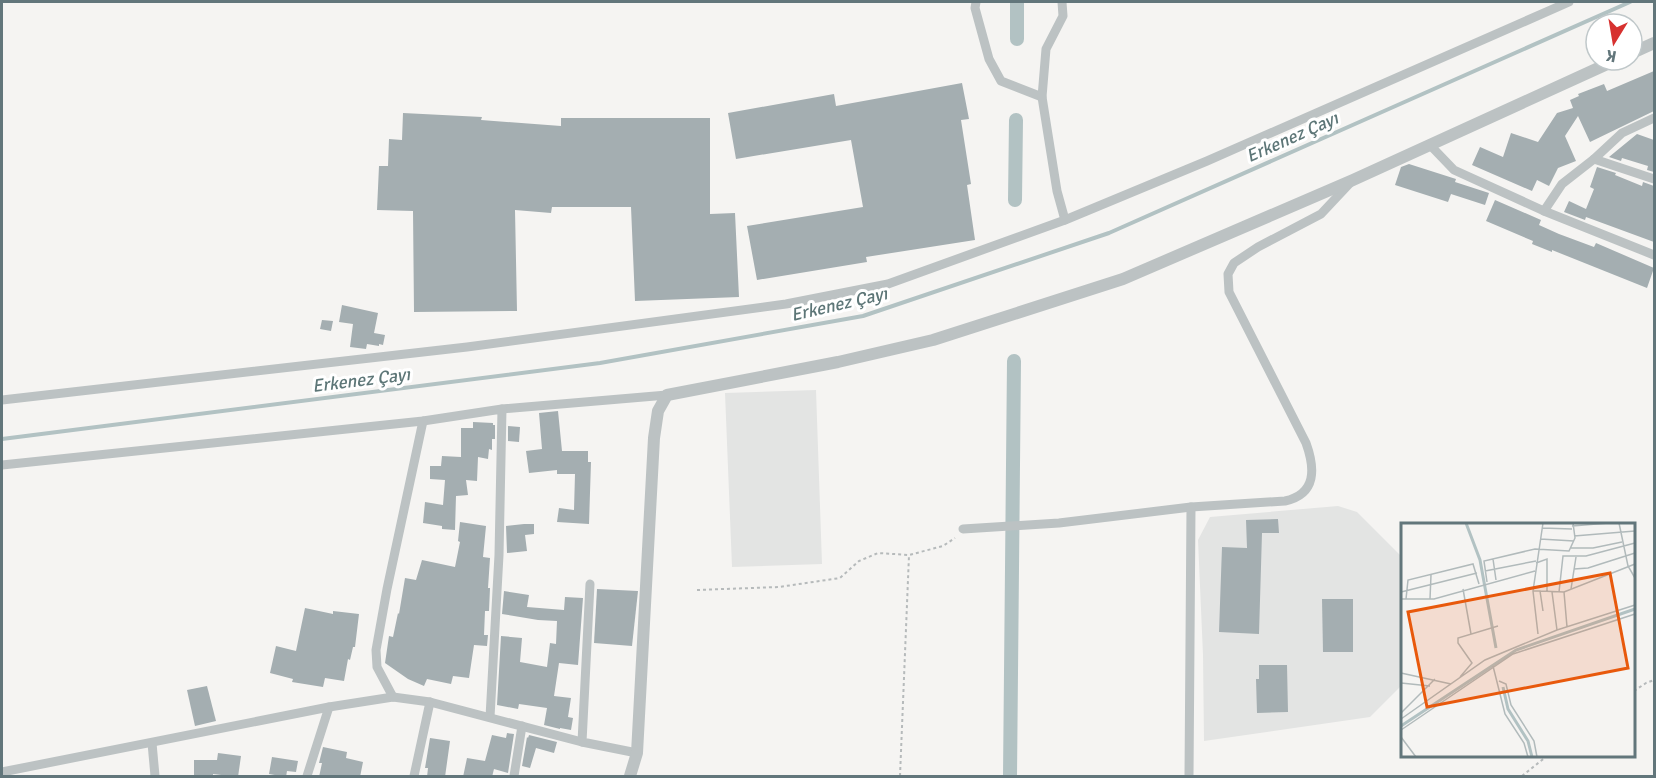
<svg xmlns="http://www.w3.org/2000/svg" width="1656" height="778" viewBox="0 0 1656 778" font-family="Signika,sans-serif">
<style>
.built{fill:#e3e4e3}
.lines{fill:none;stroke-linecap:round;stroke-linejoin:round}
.stream{stroke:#b2c2c3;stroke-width:4}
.canal{stroke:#b2c2c3;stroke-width:14}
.building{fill:#a4aeb1}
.path{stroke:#b6babb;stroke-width:2;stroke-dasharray:3 3;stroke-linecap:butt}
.minor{stroke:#bcc2c3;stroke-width:9}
.tertiary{stroke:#bcc2c3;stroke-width:12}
.labels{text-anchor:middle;stroke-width:6;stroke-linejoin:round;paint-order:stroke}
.water-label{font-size:18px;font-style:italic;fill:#5d7677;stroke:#fff}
.inset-river{fill:none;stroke:#b2c2c3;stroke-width:3}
.inset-road{fill:none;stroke:#b1babb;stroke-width:1.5}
.view{fill:#e8590c;fill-opacity:0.15;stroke:#e8590c;stroke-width:3}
.inset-edge{fill:none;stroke:#62767b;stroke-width:3}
</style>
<rect width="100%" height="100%" fill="#f5f4f2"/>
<g class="built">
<path d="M816,390L822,564L732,567L725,393Z"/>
<path d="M1338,506L1357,512L1402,557V685L1370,717L1204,741L1203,655L1198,540L1210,517Z"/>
</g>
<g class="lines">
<path class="stream" d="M2,439L600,363L863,316L1109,233L1630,2"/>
<g class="canal">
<path d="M1017,39V2"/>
<path d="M1015,200L1016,120"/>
<path d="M1010,776L1014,361"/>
</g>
</g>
<g class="building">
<path d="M1654,71V111L1590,142L1578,116L1565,136L1576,161L1558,168L1549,186L1537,180L1532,191L1472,165L1480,147L1503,157L1511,133L1538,142L1557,113L1573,108L1570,100L1579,96L1578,94L1604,84L1607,91Z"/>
<path d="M962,83L969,119L961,120L971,184L967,185L975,240L866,257L867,262L757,280L747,226L863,207L851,140L736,159L728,113L834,94L836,106Z"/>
<path d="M403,113L482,117L481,120L561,126V118H710V214L735,213L739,297L635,301L631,207H552L551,213L515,210L517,311L414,312L413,211L377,210L379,166H388L389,139L402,140Z"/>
<path d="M1637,134L1654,140V172L1647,170L1648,166L1622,158L1621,161L1609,157Z"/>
<path d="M1409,164L1456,179L1455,182L1489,193L1485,205L1451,194L1448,202L1395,185L1401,167Z"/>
<path d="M1597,167L1616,173L1615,175L1642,186L1643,182L1654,186V242L1586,217L1585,220L1564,212L1569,201L1586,209L1594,189L1590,187Z"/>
<path d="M1495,200L1541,220L1539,225L1559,234L1594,247L1596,243L1654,268L1647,288L1552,250V252L1532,244L1533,241L1486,221Z"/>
<path d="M342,305L378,313L374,333L385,335L383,345L379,344V346L367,344L366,349L350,347L353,324L339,322Z"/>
<path d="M322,320L333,321L331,331L320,329Z"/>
<path d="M558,411L562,451H588V462H591L589,524L557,522L559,508L574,510L575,474H557V470L529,473L526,451L542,449L539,413Z"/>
<path d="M473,422L493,423V425H495V439H492V450L489,449L488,459L478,457L477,481L466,480L468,495L456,496L455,530L442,529V526L423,523L425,502L443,505L445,480L430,479V466H441L442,456L461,457V428H473Z"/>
<path d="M508,426L520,427L519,442L508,441Z"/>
<path d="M1278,519L1279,533H1262L1259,634L1219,632L1222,547L1247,548L1246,520Z"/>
<path d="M460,522L486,526L483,557L490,558L488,588H490L489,611H485L484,635H488L487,646L474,645L469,678L453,676L451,684L427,679L424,686L408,679L385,663L389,636L393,637L398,613L399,614L405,578L416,580L422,560L455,567L460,542L458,541Z"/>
<path d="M524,524H534V534L525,535L527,551L507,553L506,526Z"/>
<path d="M597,589L638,591L632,646L594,643Z"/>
<path d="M504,591L529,595L527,607L564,610L565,597L583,598L578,665L559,663L554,696L571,698L568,717L573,718L571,730L560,728V729L544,725L547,708L519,704L518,709L497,705L501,636L522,638L520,662L547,667L550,643L556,644L557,621L538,620L502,614Z"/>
<path d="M1322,599H1353V652H1323Z"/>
<path d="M305,608L333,614V611L359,614L355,647H353L350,660L348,659L344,681L325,678L323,687L292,682L293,679L270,673L276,646L296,651Z"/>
<path d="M1259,665H1287L1288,712L1257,713L1256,679H1259Z"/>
<path d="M207,686L216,721L195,726L187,690Z"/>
<path d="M507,733L514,734L508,773L494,769L492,777H463L467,758L485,761L492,735L506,738Z"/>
<path d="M529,735L557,742L554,753L536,748L530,768L522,766L527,737L528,738Z"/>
<path d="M430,738L450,741L445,777H427L428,768H425Z"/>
<path d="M323,747L347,752L346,758L363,762L360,777H319L322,763H319Z"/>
<path d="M218,753L241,756L238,777L213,774V777H194V760H217Z"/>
<path d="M272,757L298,761L296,772L287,771L286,777L269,774Z"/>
</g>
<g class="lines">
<g class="path">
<path d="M697,590L779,587L840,578L859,561L878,553L909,555L943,546L955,538"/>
<path d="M1634,691L1646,683L1654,680"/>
<path d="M900,776L909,555"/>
<path d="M1522,776L1547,756"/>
</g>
<g class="minor">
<path d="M976,2L975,8L989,59L1001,81L1042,97"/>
<path d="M1062,2L1063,16L1046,49L1042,97L1057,191L1065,220"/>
<path d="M1430,145L1454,170L1544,211L1654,255"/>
<path d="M1594,159L1654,179"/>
<path d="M1544,211L1562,184L1594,159L1622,133L1654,118"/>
<path d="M2,400L467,347L786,304L888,284L1065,220L1207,161L1569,2"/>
<path d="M502,409L667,395"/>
<path d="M2,465L423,421L502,409L499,555L490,717"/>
<path d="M963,529L1059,523L1191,507L1285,501C1317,494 1315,468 1306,443L1229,292L1228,274L1234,263L1258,247L1321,214L1351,182"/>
<path d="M590,584L582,742L637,753"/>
<path d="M393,697L377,667L376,650L387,589L423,421"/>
<path d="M152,743L155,776"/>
<path d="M2,772L329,707L393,697L430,702L582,742"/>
<path d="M307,776L329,707"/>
<path d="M414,776L430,702"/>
<path d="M514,776L522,726"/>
<path d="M1189,776L1191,507"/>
</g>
<g class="tertiary">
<path d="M1632,53L1654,43"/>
<path d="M630,776L637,753L654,438L658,411L667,395L838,362L933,340L1123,279L1353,180L1616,60"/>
</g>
</g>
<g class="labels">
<g class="water-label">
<text transform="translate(1292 137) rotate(-24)" y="6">Erkenez Çayı</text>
<text transform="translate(839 304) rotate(-13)" y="6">Erkenez Çayı</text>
<text transform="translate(361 380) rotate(-7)" y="6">Erkenez Çayı</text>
</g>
</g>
<g transform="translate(1401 523)">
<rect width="234" height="234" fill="#f5f4f2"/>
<path class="inset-river" d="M65,0L79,37L95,125M102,164L107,186L127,218L131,234M0,203L115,127L234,86"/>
<path class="inset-road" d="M218,0L227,43L234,55M171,3L208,0M141,5L171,6M173,13L234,8M139,16L173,18M170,25H192L221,19M92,36L95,57M135,40L146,36V69M173,46L187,45L234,30M84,48L135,38M86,59L83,38L134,26L168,28L174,15L172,0M62,66L70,111M170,66L175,34M132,68H139L142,88M139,68L163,69L234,41M0,69L76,50M151,69L156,107L234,82M158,69L162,33H185L234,20M163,69L166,104M0,76H33L134,48M5,76L7,57L72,41L78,61M29,76L30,52M137,111L132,68L142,0M92,143L104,191L123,220L127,234M0,150L50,161M59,154L71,140L57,120V115L97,103M98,158L105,161L110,182L133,218L136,234M0,160L29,163M0,190L34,156M0,196L84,137L156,107M0,207L112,131L234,91M0,214L15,234"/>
<path class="view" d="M209,50L227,145L26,184L7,89Z"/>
<rect width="234" height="234" class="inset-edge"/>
</g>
<rect width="1656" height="778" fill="none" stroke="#62767b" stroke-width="6"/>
<g transform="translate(1614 42) rotate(191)"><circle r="28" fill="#ffffff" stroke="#c0c8ca" stroke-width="1.5"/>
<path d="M0-4.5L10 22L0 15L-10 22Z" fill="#d7312f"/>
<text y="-9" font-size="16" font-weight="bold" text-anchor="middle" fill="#62767b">K</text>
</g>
</svg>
